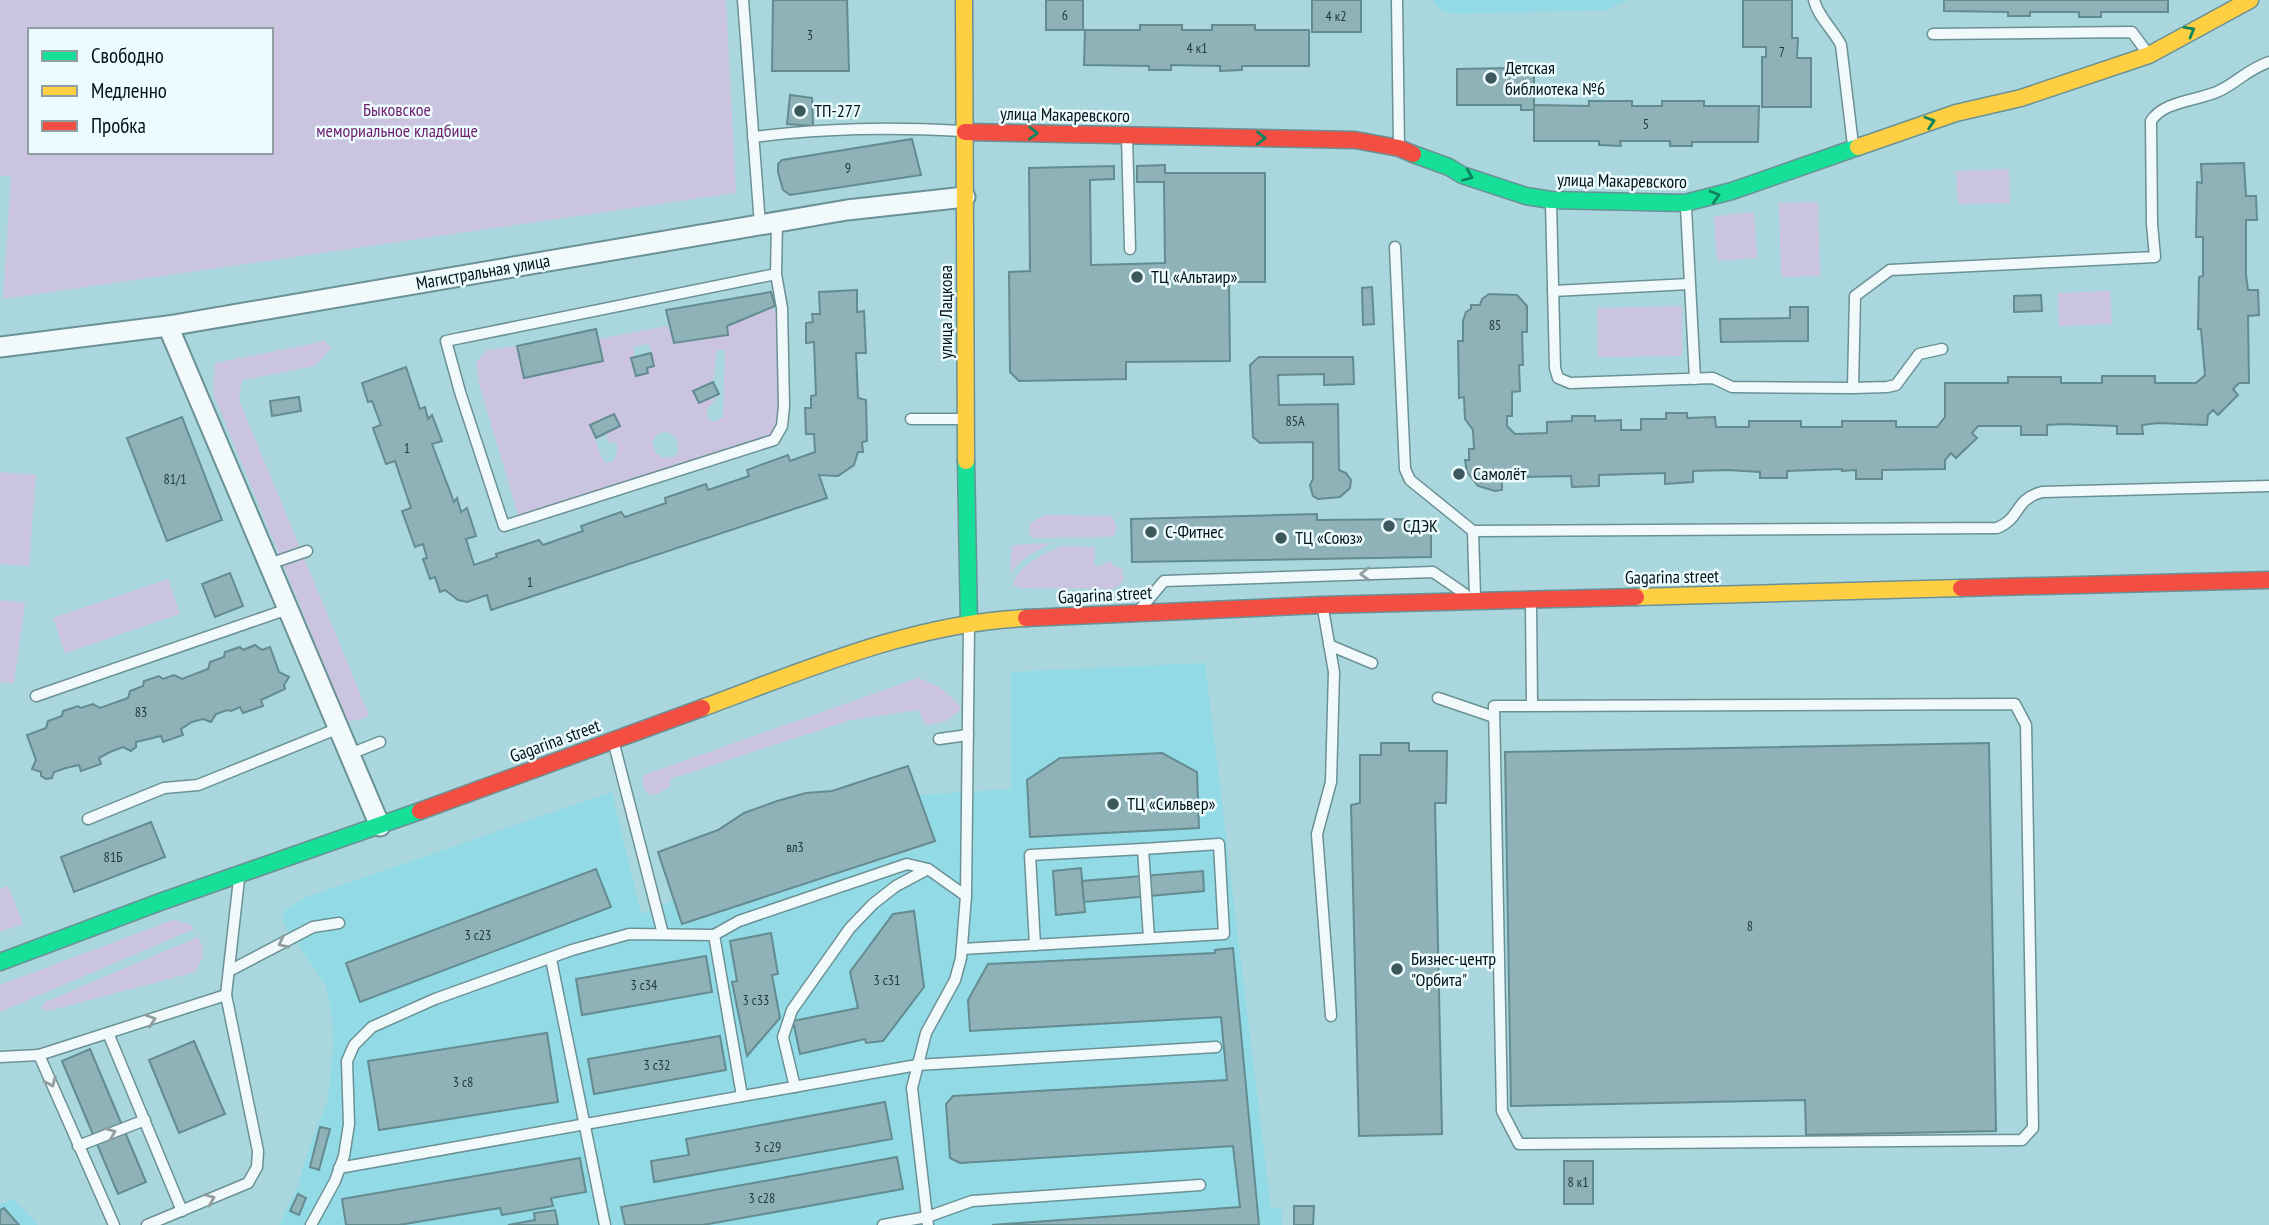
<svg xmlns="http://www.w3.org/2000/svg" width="2269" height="1225" viewBox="0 0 2269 1225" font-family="'PT Sans Narrow',sans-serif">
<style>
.built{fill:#92dbe6}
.green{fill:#cbc4e1;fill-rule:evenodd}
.building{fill:#8eb2b7;stroke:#638c91;stroke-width:2}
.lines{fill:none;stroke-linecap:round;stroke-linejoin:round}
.lane-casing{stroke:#6a9196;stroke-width:13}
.street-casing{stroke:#6a9196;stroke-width:23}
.fast-casing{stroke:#6a9196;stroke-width:19}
.slow-casing{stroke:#6a9196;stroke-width:19}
.jam-casing{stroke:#6a9196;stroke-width:19}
.lane{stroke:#f2f9fa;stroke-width:10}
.street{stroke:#f2f9fa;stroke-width:19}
.fast{stroke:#16e098;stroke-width:16}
.slow{stroke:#ffcf43;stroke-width:16}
.jam{stroke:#f24e42;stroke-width:16}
.oneway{stroke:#0c845e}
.oneway2{stroke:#919d9f}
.poi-dot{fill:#3b585c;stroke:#ecfbfd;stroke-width:2.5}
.labels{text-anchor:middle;stroke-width:5;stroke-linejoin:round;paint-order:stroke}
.number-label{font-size:14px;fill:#243b3e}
.poi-label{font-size:18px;fill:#001316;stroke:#ecfbfd;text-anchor:start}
.park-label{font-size:18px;fill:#6e1d6f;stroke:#ecfbfd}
.street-label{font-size:18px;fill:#001316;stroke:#ecfbfd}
</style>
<rect width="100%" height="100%" fill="#a9d7dd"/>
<g class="built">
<path d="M1432,0H1629L1605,10L1455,14L1442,11Z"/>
<path d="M1205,663L1271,1209L1281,1207L1282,1225H279L298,1186L310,1145L328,1099L333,1044L332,1019L326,986L283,923L284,911L304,898L612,792L641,914L674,900L683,925L934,843L919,795L1011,789V672Z"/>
<path d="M13,1199L38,1225H0V1205Z"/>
</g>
<g class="green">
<path d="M0,0H726L736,193L3,299L11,176H0ZM30,30H271V152H30Z"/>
<path d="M2009,169L2010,203L1958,204L1956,171Z"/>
<path d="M1818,202L1820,276L1781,277L1779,203Z"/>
<path d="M1754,212L1757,258L1717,261L1714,216Z"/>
<path d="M2110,291L2112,324L2059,326L2058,293Z"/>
<path d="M775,306L773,312L782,308L784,406L774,440L520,521L480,387L476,363L487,350L517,346L524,378L598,339L668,326L674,343L728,335L727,326ZM649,344L654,366L647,368L635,357L633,347ZM725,349L723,417L714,422L709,419L706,411L719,394L694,392L713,382L717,351ZM614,414L620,426L606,433L608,442L617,443V451L614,461L605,463C598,452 596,438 590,425ZM667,432C678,435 678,442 678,452L674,457L663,458L656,453L652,442L658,433Z"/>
<path d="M1682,306V356L1598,357L1597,308Z"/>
<path d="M325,341L331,348L315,366L242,380L239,400L369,715L360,720L347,721L213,393L215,363Z"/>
<path d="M0,472L36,475L29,566L0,564Z"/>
<path d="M1049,515L1111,516C1116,522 1118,529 1114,536L1109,537L1033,538L1029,534L1030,524L1040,517Z"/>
<path d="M1052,543C1036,551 1019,559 1010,575L1012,545Z"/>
<path d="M1061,546L1095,547L1094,565L1099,566L1110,561L1116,567L1122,568L1124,579L1121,584L1113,589L1020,588L1013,585C1018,565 1044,554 1061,546Z"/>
<path d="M168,579L180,614L65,653L53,618Z"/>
<path d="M0,600L25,603L14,683L0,682Z"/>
<path d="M918,678C938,684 949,693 962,709L946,721L926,725L918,710L851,720L670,779L671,786L657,794L650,795C643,790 642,784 644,775Z"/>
<path d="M8,886L23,924L0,932V889Z"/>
<path d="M173,920L190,924L194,929L0,1012V985Z"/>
<path d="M198,937C206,950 203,959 195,972L52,1010L44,1011L41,1008L45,1002Z"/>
</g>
<g class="building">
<path d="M773,0H847L849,71H772Z"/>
<rect x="1046" y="0" width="37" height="30"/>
<rect x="1312" y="0" width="49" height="32"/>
<path d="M1743,0H1792V38H1798L1797,58H1811V107H1762V57H1766V47H1743Z"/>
<path d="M1944,0H2168V12H2101V17H2079V12H2030V16H2008V12L1944,11Z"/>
<path d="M1140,25H1182V30H1212V25H1255V30H1309V66H1242V70L1220,71V66L1171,65V70H1149V66L1084,65L1085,30H1140Z"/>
<path d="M1513,64H1534V110H1521V105H1457V69L1513,68Z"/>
<path d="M790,95L812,98L813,126L787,124Z"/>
<path d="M1589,101H1632V106H1662V101H1704V106H1759L1758,142H1692V146H1670V141H1620L1621,146L1599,145V141H1534V105L1589,106Z"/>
<path d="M912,139L921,175L790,195L783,190L778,172V164L782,160Z"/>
<path d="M2244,163L2246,196H2256L2257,220H2246V275L2248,290H2258L2259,315L2248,316L2249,383H2239L2233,389L2238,395L2218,415L2213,410L2208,415L2207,425L2158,423L2142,425L2143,434H2117V426L2063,424L2047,425V435H2021V426H1978L1972,433L1977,438L1956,458L1951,453L1945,460V469L1882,470V479H1856V470L1842,471V469L1787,471V478H1760V472L1728,470L1693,471V482L1665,484V473L1599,475V486L1572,487L1571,476L1518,477V479L1502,480V490L1495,491L1478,486L1467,472L1465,460H1469V449H1474L1473,430L1465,419L1464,397L1459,398L1458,341H1463V321L1466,312L1471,309V305H1480L1482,299L1489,294L1517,295L1527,306V332H1522L1523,365H1519L1520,391L1512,392V416H1507V426L1515,434L1547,433V422L1572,421V416H1595V421L1621,420V430H1641V419H1666V413H1687V418L1715,417L1716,427H1749V421H1801V427H1842V421H1896V427H1937L1945,417V383H2008V377H2061V383H2102V376H2155V383H2196L2205,375L2201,329H2198L2199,277L2203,276V237H2196L2197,182L2202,183L2201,164Z"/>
<path d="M1165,165V173H1265V282H1229L1230,361L1126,362V379L1019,381L1010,372L1009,272L1030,271L1029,168L1114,166V179L1090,180L1091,265L1131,264L1165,263L1164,182H1137V166Z"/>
<path d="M1372,287L1374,324L1363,325L1362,288Z"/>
<path d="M857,290V312L864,311L866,353H856L858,398L866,400L867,441L862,442L863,452H858L854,465L838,476L819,475L827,498L491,610L487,595L467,602L458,600L445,590L440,592L435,577L430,579L423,559L427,558L423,544L415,547L402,511L411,508L395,461L386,464L373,428L381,425L372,401L368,402L362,383L406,367L420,409L425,407L428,419L432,415L442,441L432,444L454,502L457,498L461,512L467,508L476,536L466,539L474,565L497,557L496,554L539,540L543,545L583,531L581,526L621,512L625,517L666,503L665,498L706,484L708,490L749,476L747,470L788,455L790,461L815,452L814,434H806L805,408H811V396L816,395L814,342L806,343V323L813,322L812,314H820L819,292Z"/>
<path d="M771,292L775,306L727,326L728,335L674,343L666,310Z"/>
<path d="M2041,295L2042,311L2014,312V296Z"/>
<path d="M1790,307H1808V341L1721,342L1720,319L1790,318Z"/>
<path d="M596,329L603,361L524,378L517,346Z"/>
<path d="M651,353L654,366L647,368L648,373L636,376L631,358Z"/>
<path d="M1259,357H1353L1354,384L1324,385V374L1278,375L1279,405L1338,404L1339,470L1346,473L1351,480L1350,488L1340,497L1318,499L1313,496L1310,485L1313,479V442L1260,443L1253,437L1250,365Z"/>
<path d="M713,382L719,394L699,403L693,391Z"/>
<path d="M299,397L301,411L272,416L270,401Z"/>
<path d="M614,414L620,426L596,438L590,425Z"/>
<path d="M182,417L222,520L167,541L127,438Z"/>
<path d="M1317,514V520L1431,519V557L1132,562L1131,519Z"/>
<path d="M230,573L243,606L215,617L202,584Z"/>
<path d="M255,645L262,650L270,647L279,672L289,677L284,685L285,689L261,700L263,706L243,713L240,707L231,711L227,710L216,714L211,722L203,719L192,722L181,729L183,735L163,742L161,736L136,742V747L131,751L123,747L110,752L99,758L101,764L81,771L79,765L66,768L54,772L52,778L46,779L41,776V772L32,769L36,760L27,735L46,728L48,721L62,716L63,711L78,706L81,708L93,704L100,708L128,698L130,691L143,686L144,681L159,676L163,679L174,675L182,679L208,669L210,662L224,657L225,652L240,647L243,650Z"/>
<path d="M1381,743H1409V751H1447L1446,803H1435L1442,1134L1359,1136L1351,805L1360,803V755H1381Z"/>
<path d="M1989,743L1996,1131L1806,1135L1805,1100L1511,1106L1505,752Z"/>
<path d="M1162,753L1197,772L1199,828L1030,837L1027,780L1060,758Z"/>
<path d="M908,766L935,841L682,924L658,852L718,830L744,813L777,801L806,793L832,791Z"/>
<path d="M151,822L165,857L74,892L61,857Z"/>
<path d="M1081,868L1085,912L1056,915L1053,871Z"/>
<path d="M596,869L611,907L360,1002L346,963Z"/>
<path d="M1203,871L1204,891L1084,902L1082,881Z"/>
<path d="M914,911L924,987L883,1041L866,1043L865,1039L800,1054L793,1021L858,1008L850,972L893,914Z"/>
<path d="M771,933L778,974L772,975L780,1018L747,1056L732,982L737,981L730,941Z"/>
<path d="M1233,948L1259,1225H992L1240,1207L1233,1146L960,1163L950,1158L946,1104L953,1096L1227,1080L1221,1017L970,1031L968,1000L988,964L1215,953V950Z"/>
<path d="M706,956L712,992L582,1015L576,979Z"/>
<path d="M547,1033L558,1102L379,1130L368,1061Z"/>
<path d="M720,1036L726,1070L594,1094L588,1059Z"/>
<path d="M194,1041L225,1114L179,1133L149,1060Z"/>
<path d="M90,1049L146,1182L118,1194L62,1061Z"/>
<path d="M885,1102L892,1139L654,1182L651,1161L689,1155L686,1139Z"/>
<path d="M320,1127L330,1129L319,1170L310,1167Z"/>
<path d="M897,1157L903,1189L703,1225H625L621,1207Z"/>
<path d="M580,1158L586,1192L551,1198L553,1206L502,1215L500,1208L399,1225H346L342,1199Z"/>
<rect x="1564" y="1161" width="29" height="43"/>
<path d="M298,1194L306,1198L299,1215L290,1211Z"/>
<path d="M1294,1206H1314L1313,1225H1294Z"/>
<path d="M4,1208L19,1225H0V1210Z"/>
<path d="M555,1210L558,1225H508L535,1220L534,1213Z"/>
</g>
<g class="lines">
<defs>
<g id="lane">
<path d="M743,0L760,225"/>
<path d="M1397,0L1399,147"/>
<path d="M1814,0C1818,17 1833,29 1841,45L1853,145"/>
<path d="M1933,34L2132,32L2146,51"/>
<path d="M1127,136L1130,249"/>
<path d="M753,137C826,128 889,127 962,131"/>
<path d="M1551,202L1555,368L1558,378L1570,383L1713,378L1732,387L1853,388"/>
<path d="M1686,207L1695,379"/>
<path d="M1395,247L1405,469L1410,480L1473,531L1997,528C2022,518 2013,500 2042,492L2269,486"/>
<path d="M776,274L782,308L784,406L782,426L774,440L504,526L460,392L446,341L776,274L777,222"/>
<path d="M1553,291L1689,284"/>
<path d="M1942,349L1919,354L1896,385L1887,387L1853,388L1855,296L1890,270L2155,257L2152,224L2151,121C2164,100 2200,101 2221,90C2240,80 2247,70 2269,62"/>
<path d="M911,419H963"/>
<path d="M1473,531L1475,597"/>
<path d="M269,564L307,551"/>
<path d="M1531,604L1532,705"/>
<path d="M1142,607L1164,581L1433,572L1465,594"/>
<path d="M1323,609L1334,672L1331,782L1317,834L1331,1016"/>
<path d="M1329,645L1372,663"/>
<path d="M36,696L288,609"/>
<path d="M1438,698L1494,717"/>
<path d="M2015,704L2026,725L2033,1128L2022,1140L1519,1144L1502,1111L1494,706Z"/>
<path d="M939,739L968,735"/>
<path d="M614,744L663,934"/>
<path d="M350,754L380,742"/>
<path d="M88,819L164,788L198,785L339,728"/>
<path d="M714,935L742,1096"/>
<path d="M1035,945L1030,855L1143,849L1149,938"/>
<path d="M962,949L1224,934L1219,844L1143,849"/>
<path d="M551,959L605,1225"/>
<path d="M229,971L313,927L339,923"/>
<path d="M108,1033L182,1211"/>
<path d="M39,1055L226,995"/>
<path d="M0,1057L39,1055L114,1225"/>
<path d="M795,1087L783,1037L792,1010L850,928L873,904L896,886L928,869"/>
<path d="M78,1146L145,1120"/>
<path d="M339,1168L917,1065L1216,1047"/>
<path d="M147,1225L248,1183L257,1167L258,1151L226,995L239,879"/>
<path d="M311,1225L335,1181L344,1156L349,1124L347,1061L354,1045L372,1027L435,999L572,950L629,934L714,935L739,921L907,864L928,869L966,896"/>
<path d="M883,1225L927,1217L912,1088L926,1033L955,980L961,958L966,896L969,626"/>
<path d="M928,1225L927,1217L972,1201L1200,1185"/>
</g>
<g id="street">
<path d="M168,326L380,826"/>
<path d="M0,347L168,326L847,210L965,197"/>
</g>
<g id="fast">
<path d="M1413,154L1449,167L1462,175L1526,196L1551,200L1685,203L1732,191L1858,147"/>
<path d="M966,461L969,624"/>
<path d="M0,962L160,902L420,811"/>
</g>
<g id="slow">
<path d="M964,0L966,461"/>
<path d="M1858,147L1956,113L2021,98L2149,55L2250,0"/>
<path d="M1636,597L1961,588"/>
<path d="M702,708C808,669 913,623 1026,618"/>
</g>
<g id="jam">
<path d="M965,132L1355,140L1399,148L1413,154"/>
<path d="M1961,588L2269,580"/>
<path d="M1026,618L1322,605L1636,597"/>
<path d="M420,811L702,708"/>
</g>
</defs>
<use href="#lane" class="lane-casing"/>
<use href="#street" class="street-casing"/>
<use href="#fast" class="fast-casing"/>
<use href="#slow" class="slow-casing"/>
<use href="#jam" class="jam-casing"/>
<use href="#lane" class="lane"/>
<use href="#street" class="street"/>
<use href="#fast" class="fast"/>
<use href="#slow" class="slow"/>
<use href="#jam" class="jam"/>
</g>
<defs><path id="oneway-chevron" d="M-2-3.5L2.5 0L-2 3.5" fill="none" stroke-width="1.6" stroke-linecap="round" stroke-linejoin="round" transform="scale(1.75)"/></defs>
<g class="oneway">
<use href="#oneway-chevron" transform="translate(2190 31) rotate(-30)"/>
<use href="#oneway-chevron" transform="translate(1930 122) rotate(-18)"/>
<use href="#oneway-chevron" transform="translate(1033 133) rotate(1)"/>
<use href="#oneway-chevron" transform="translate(1261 138) rotate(1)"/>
<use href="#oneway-chevron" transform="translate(1468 176) rotate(23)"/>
<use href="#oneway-chevron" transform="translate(1715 196) rotate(-16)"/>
</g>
<g class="oneway2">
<use href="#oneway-chevron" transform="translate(1365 574) rotate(178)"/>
<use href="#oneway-chevron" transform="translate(283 943) rotate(153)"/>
<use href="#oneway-chevron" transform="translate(151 1020) rotate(-18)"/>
<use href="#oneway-chevron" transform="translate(51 1082) rotate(67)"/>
<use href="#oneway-chevron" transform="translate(111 1133) rotate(-21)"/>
<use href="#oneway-chevron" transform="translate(210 1199) rotate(-23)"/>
</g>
<g class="poi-dot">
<circle cx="1491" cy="78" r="7"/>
<circle cx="800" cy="111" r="7"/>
<circle cx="1137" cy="277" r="7"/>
<circle cx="1459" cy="474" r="7"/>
<circle cx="1389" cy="526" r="7"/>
<circle cx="1151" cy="532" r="7"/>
<circle cx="1281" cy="538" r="7"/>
<circle cx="1113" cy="804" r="7"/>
<circle cx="1397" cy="969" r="7"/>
</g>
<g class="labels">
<g class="number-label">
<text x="1065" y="20">6</text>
<text x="1336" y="21">4 к2</text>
<text x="810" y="40">3</text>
<text x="1197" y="53">4 к1</text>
<text x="1782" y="57">7</text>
<text x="1646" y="129">5</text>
<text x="848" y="173">9</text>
<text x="1495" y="330">85</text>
<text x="1295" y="426">85А</text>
<text x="407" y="453">1</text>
<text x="175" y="484">81/1</text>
<text x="530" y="587">1</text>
<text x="141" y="717">83</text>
<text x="795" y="852">вл3</text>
<text x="113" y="862">81Б</text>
<text x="1750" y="931">8</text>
<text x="478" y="940">3 с23</text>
<text x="887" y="985">3 с31</text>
<text x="644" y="990">3 с34</text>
<text x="756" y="1005">3 с33</text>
<text x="657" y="1070">3 с32</text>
<text x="463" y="1087">3 с8</text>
<text x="768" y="1152">3 с29</text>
<text x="1578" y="1187">8 к1</text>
<text x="762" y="1203">3 с28</text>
</g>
<g class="poi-label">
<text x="1505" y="74">Детская<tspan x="1505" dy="21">библиотека №6</tspan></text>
<text x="814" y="117">ТП-277</text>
<text x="1151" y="283">ТЦ «Альтаир»</text>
<text x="1473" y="480">Самолёт</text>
<text x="1403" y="532">СДЭК</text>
<text x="1165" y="538">С-Фитнес</text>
<text x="1295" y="544">ТЦ «Союз»</text>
<text x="1127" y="810">ТЦ «Сильвер»</text>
<text x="1411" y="965">Бизнес-центр<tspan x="1411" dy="21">"Орбита"</tspan></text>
</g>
<g class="park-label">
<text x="397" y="116">Быковское<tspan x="397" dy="21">мемориальное кладбище</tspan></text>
</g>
<g class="street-label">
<text transform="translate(1065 115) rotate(1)" y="6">улица Макаревского</text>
<text transform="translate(1622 181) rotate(1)" y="6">улица Макаревского</text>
<text transform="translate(483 272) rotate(-10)" y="6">Магистральная улица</text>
<text transform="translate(946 312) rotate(-90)" y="6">улица Лацкова</text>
<text transform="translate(1672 577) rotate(-1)" y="6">Gagarina street</text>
<text transform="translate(1105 595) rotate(-3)" y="6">Gagarina street</text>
<text transform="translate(555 741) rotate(-20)" y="6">Gagarina street</text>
</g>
</g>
<rect x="28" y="28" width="245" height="126" fill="#ecfbfd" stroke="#8e9ea1" stroke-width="2"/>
<rect x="42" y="51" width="35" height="10" fill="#16e098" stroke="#8e9ea1" stroke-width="2"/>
<text x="91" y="63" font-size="21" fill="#001316">Свободно</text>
<rect x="42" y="86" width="35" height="10" fill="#ffcf43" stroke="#8e9ea1" stroke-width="2"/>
<text x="91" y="98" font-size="21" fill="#001316">Медленно</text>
<rect x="42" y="121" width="35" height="10" fill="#f24e42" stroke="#8e9ea1" stroke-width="2"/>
<text x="91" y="133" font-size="21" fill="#001316">Пробка</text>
</svg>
